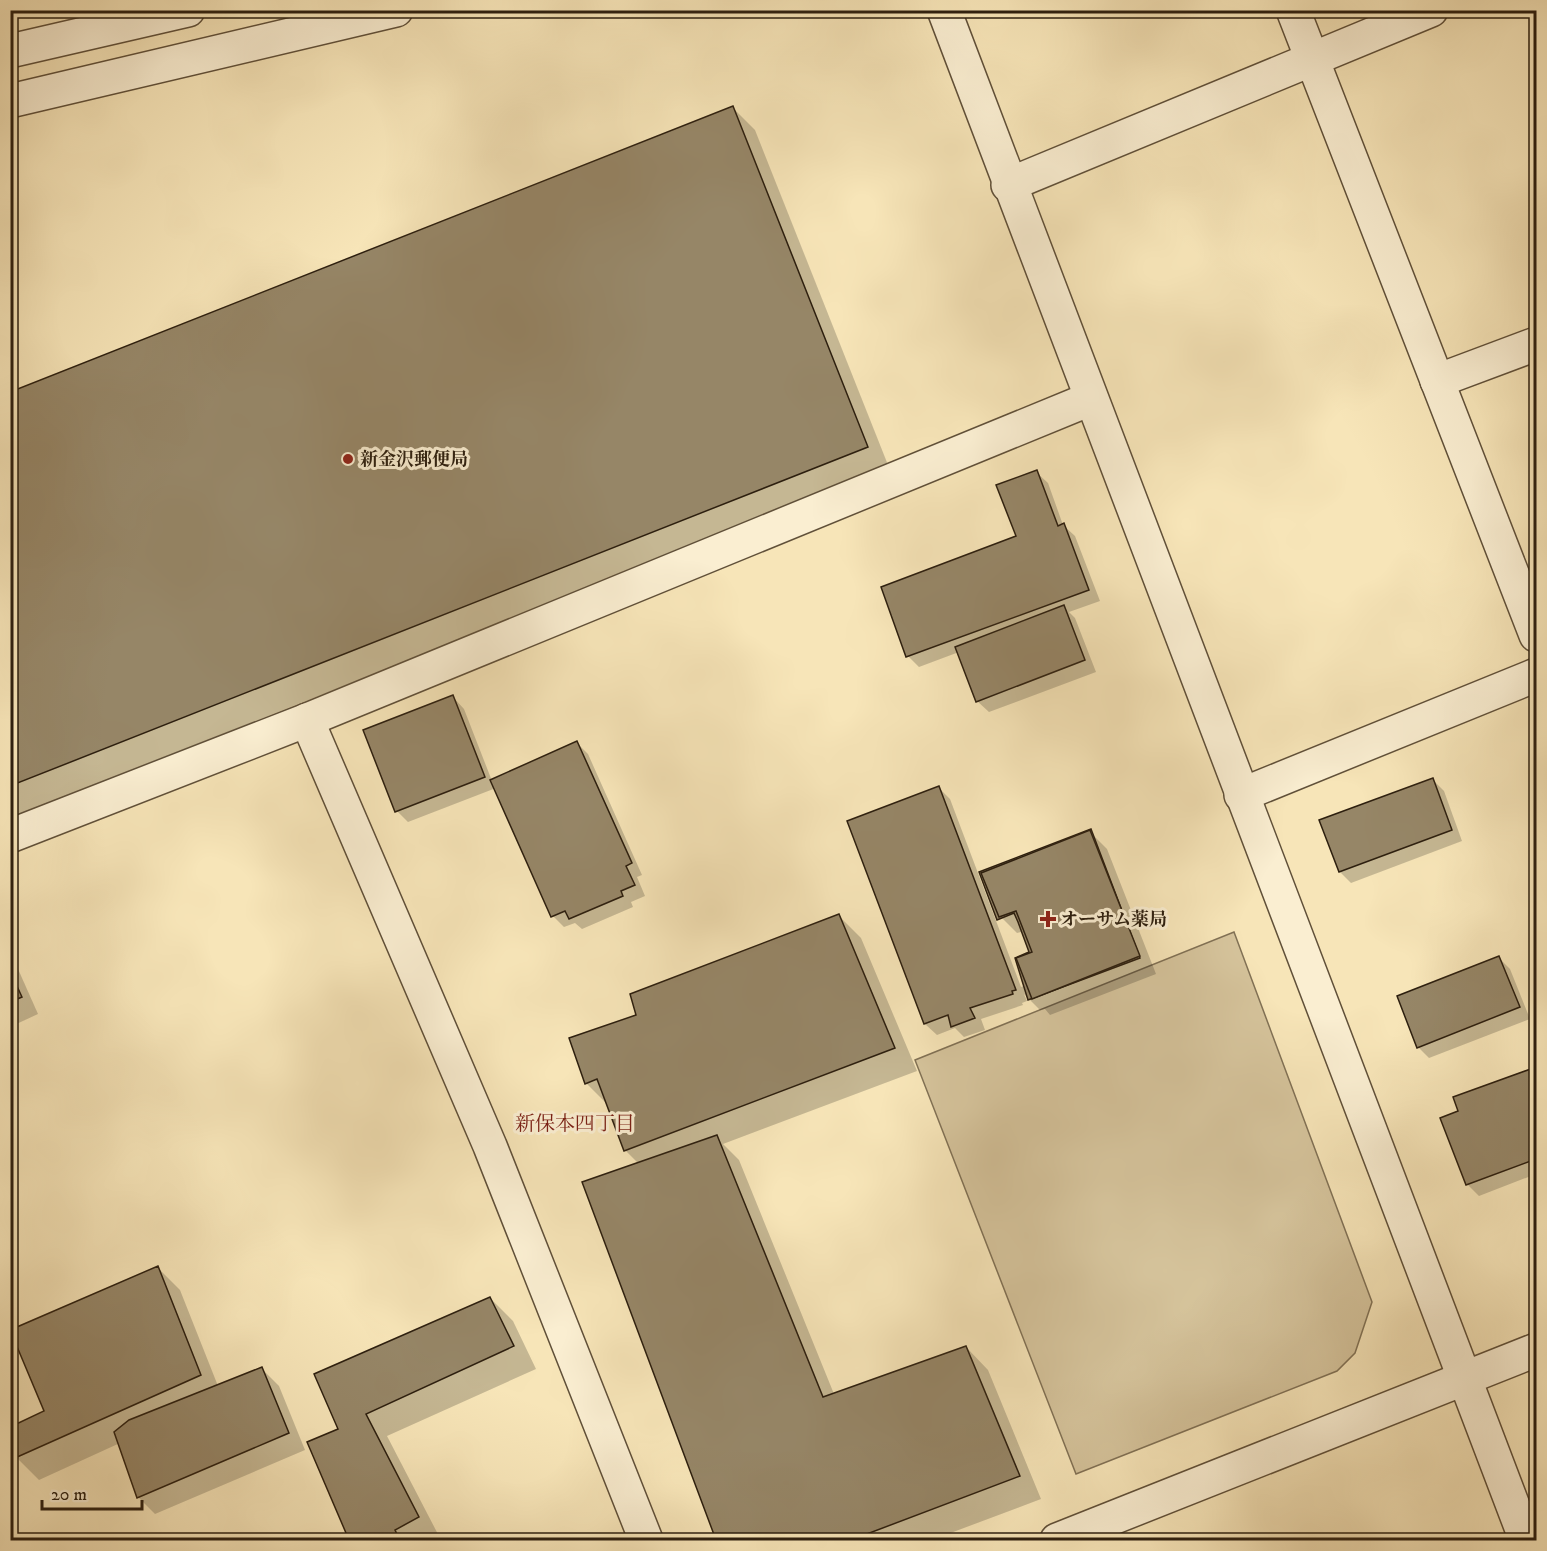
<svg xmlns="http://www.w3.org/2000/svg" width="1547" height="1551" viewBox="0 0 1547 1551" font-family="'IM FELL DW Pica','Noto Serif JP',serif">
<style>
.green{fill:#d5c39b;stroke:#817155;stroke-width:1.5}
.shadow{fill:#0003}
.building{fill:#968667;stroke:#2d1f0f;stroke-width:1.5}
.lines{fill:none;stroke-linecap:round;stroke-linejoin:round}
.minor-casing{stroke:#605039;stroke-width:36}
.minor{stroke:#faeed1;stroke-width:33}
.poi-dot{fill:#8f2418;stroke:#faeed1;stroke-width:2}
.labels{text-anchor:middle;stroke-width:6;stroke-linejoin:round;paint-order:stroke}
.poi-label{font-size:18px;font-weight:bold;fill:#2d1f0f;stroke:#faeed1;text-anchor:start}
.neighbourhood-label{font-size:20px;fill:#7a1f14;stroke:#faeed1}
</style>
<rect width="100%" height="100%" fill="#f7e5b8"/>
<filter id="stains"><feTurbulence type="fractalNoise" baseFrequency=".00333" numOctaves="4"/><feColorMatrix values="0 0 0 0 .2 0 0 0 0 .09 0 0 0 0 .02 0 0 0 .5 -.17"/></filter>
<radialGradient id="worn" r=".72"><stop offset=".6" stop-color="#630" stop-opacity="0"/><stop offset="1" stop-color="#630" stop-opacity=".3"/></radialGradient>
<path class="green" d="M1234,932L1372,1302L1355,1353L1337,1371L1076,1474L915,1060Z"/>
<g class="shadow">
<path d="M733,108L755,130L890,470L10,818V393Z"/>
<path d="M1036,472L1048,483L1063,525L1075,536L1100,601L1069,612L1075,618L1096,672L989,712L977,701L959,652L919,667L908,656L1018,536Z"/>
<path d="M453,697L464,709L492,781L577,743L588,754L642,875L637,877L645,896L631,902L633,907L582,929L575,923L564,927L553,916L496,788L408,822L397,811Z"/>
<path d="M1432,779L1444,791L1462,841L1351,883L1340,872Z"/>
<path d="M939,788L950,799L1021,987L1028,984L1033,953L1025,931L1017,933L1000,916L1090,832L1107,849L1156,974L1050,1015L1045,1009L1040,1010L1024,994L1027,1001L1022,1003L1023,1005L981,1019L985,1030L964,1037L955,1028L937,1035L925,1024L849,822Z"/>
<path d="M839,916L861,938L917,1071L723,1144L739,1160L834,1394L966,1347L988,1370L1041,1499L932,1540H717L584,1183L639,1164L625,1150L608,1105L586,1083L637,1016Z"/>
<path d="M10,951L38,1014L10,1027Z"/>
<path d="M1499,958L1510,969L1530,1019L1429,1058L1418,1047Z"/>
<path d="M1536,1068V1174L1479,1196L1468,1185L1442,1119L1460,1112L1455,1098Z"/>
<path d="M157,1267L180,1290L218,1386L262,1369L279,1386L305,1450L155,1514L138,1497L120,1443L39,1480L16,1457L46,1412Z"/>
<path d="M490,1298L513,1321L536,1369L387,1436L441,1540H350L309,1443L340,1430Z"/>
</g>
<g class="building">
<path d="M733,106L868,447L10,786V392Z"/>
<path d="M1037,470L1058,526L1064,523L1089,590L906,657L881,587L1016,536L996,485Z"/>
<path d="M1064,605L1085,660L976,702L955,647Z"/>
<path d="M453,695L485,777L395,812L363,730Z"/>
<path d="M577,741L632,863L626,866L635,885L621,891L623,896L569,919L565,911L551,917L490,780Z"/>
<path d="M1433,778L1452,830L1339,872L1319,820Z"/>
<path d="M939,786L1016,990L1012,991L1013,994L970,1008L975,1018L951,1027L948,1015L924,1024L847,821Z"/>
<path d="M1091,829L1140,958L1028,1000L1015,958L1029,952L1018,922L1014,913L997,920L979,872Z"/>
<path d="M1090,830L1140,956L1032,999L1016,958L1032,952L1016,911L999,917L981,873Z"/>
<path d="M839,914L895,1048L624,1151L597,1079L585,1084L569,1038L636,1015L630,994Z"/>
<path d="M1499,956L1520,1007L1417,1048L1397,996Z"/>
<path d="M10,971L22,997L10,1002Z"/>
<path d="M1536,1067V1159L1466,1185L1440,1118L1458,1111L1453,1097Z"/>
<path d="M717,1135L823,1397L966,1346L1020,1476L851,1540H716L582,1182Z"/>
<path d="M158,1266L201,1375L15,1458L10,1449V1427L44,1411L10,1330Z"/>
<path d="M490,1297L514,1346L366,1414L419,1517L395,1530L400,1540H349L307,1442L338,1429L314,1374Z"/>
<path d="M262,1367L289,1433L137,1498L114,1432L129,1420Z"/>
</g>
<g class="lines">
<defs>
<g id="minor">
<path d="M944,10L1526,1540"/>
<path d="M1293,10L1536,635"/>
<path d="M10,51L188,10"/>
<path d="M10,101L396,10"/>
<path d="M1008,185L1431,10"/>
<path d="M1437,381L1536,344"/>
<path d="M307,720L490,1146L646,1540"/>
<path d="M1241,795L1536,675"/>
<path d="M10,836L307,720L1090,399"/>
<path d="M1057,1540L1536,1350"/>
</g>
</defs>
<use href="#minor" class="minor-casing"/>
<use href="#minor" class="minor"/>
</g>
<g class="poi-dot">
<circle cx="348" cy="459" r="6"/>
<path d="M1045 910h6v6h6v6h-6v6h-6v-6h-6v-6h6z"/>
</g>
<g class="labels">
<g class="poi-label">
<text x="360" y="465">新金沢郵便局</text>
<text x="1060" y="925">オーサム薬局</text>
</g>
<g class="neighbourhood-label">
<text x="575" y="1130">新保本四丁目</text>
</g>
</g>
<rect width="1547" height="1551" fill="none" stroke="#f7e5b8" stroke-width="36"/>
<rect x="12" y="12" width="1523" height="1527" fill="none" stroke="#2d1f0f" stroke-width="3"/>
<rect x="18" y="18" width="1511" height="1515" fill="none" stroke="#2d1f0f" stroke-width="1.5"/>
<path d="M42 1500v9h100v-9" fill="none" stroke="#2d1f0f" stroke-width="3"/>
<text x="51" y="1500" font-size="18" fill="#2d1f0f" stroke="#faeed1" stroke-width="4.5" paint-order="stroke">20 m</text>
<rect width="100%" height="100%" filter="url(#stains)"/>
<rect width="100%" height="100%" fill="url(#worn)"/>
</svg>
